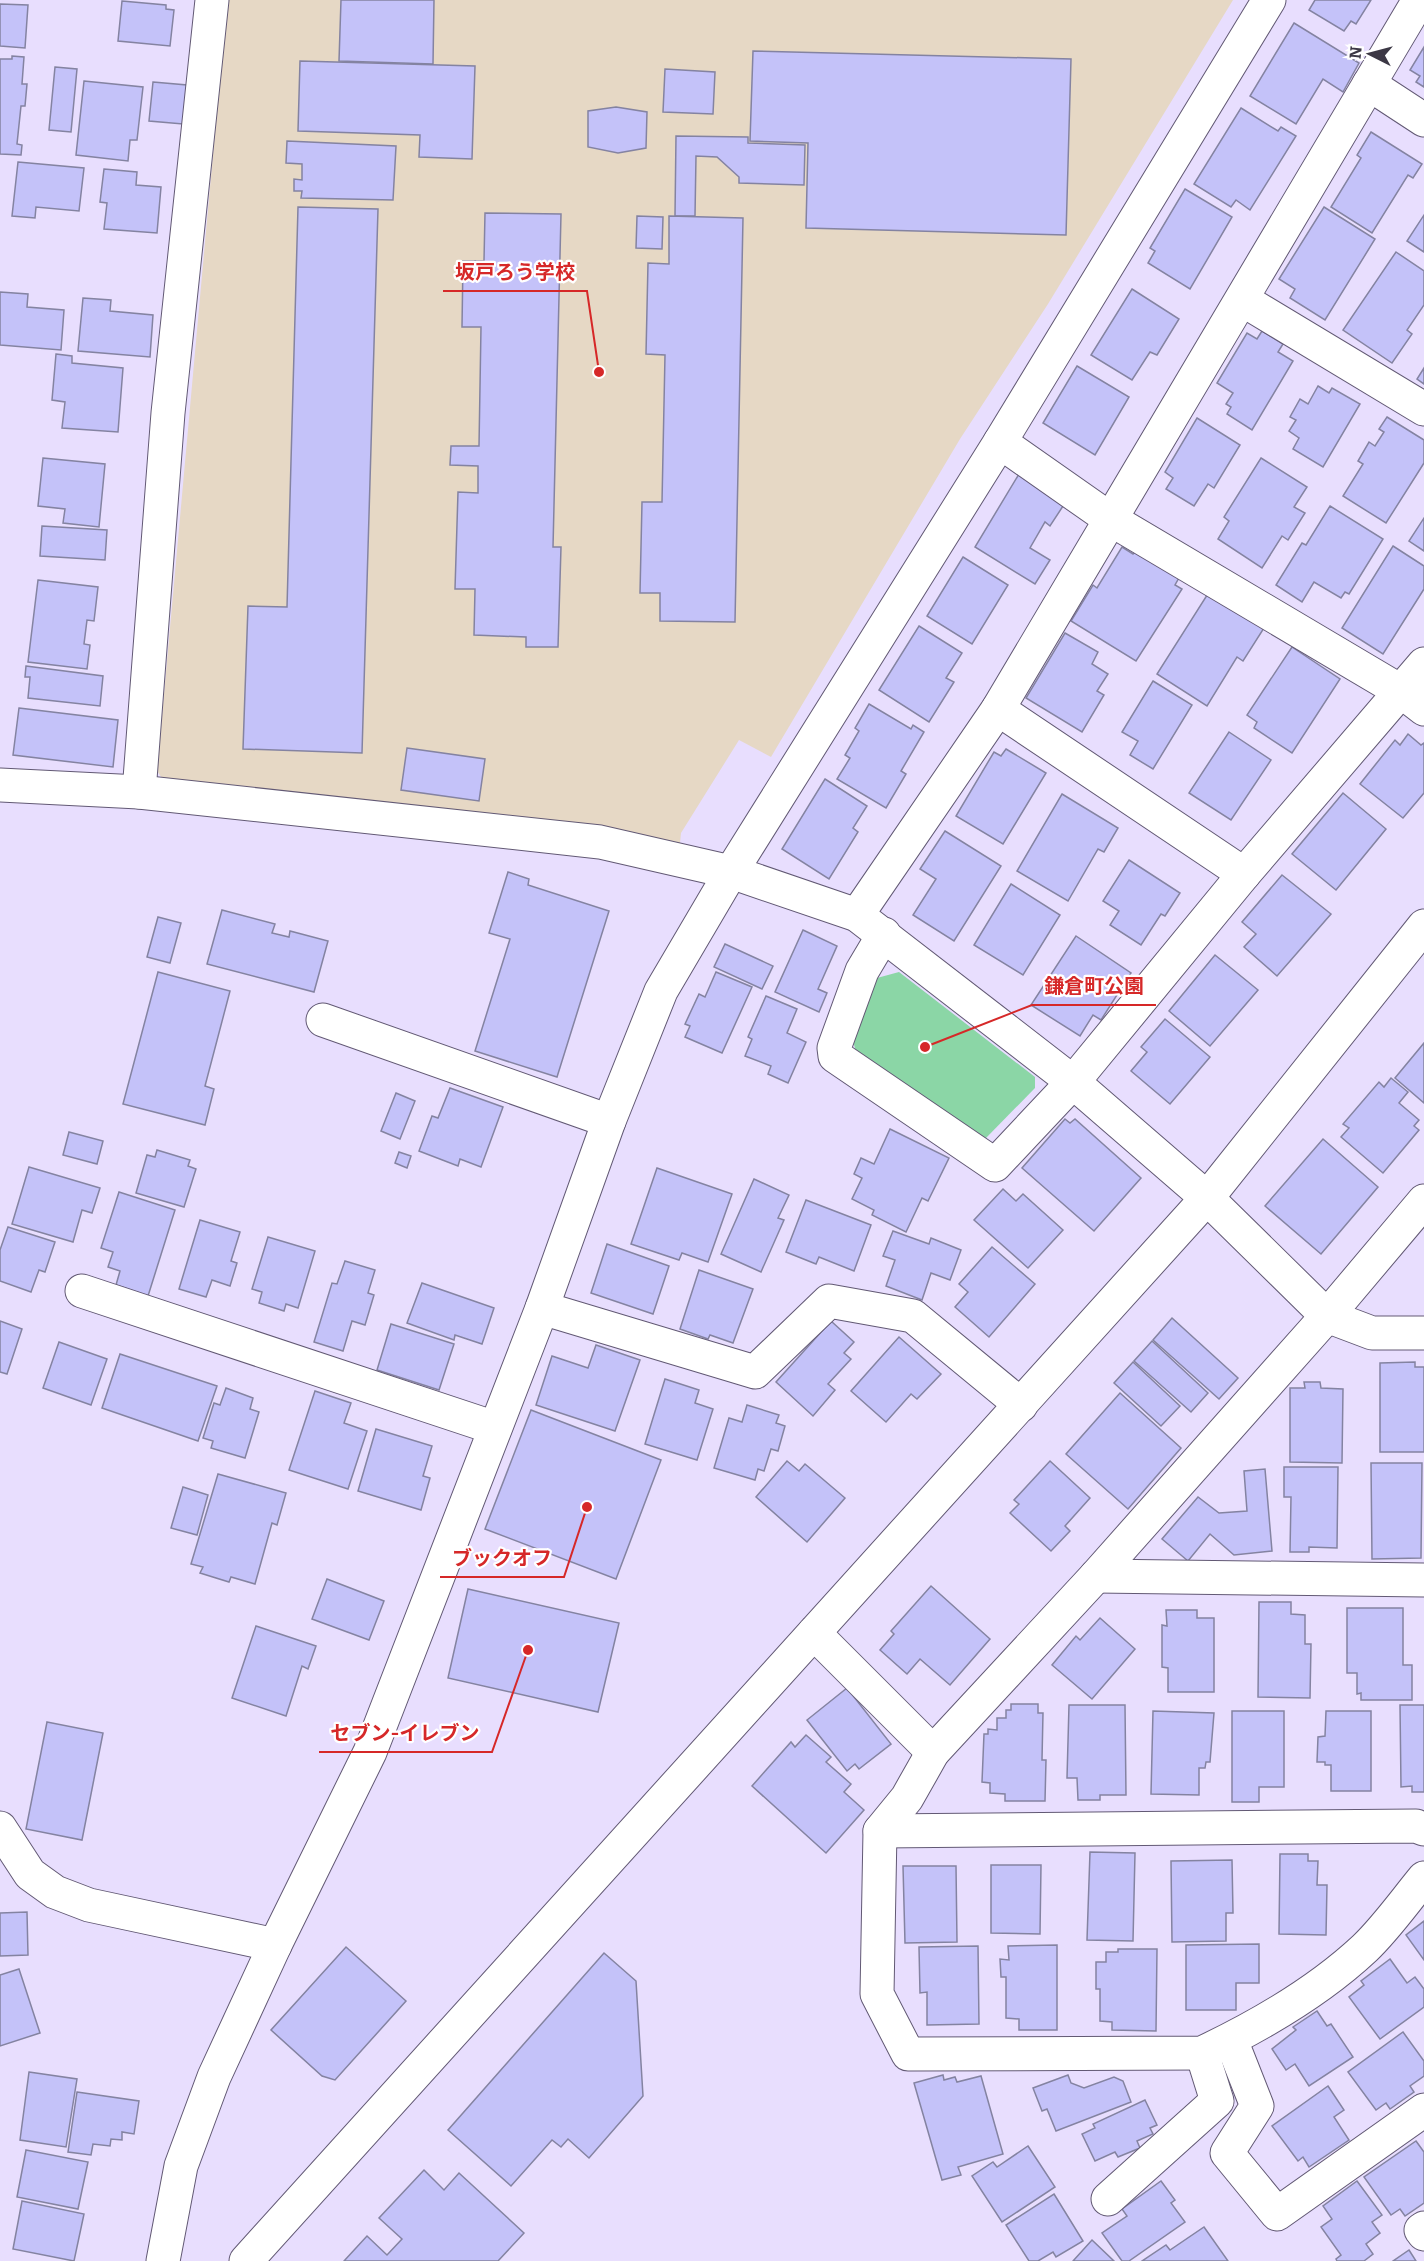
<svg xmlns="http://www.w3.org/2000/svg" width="1424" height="2261" viewBox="0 0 1424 2261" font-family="Bitter,'Noto Sans JP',serif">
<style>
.education{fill:#e6d8c5}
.green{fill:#8bd6a6}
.building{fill:#c4c2f9;stroke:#8483a1;stroke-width:1.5}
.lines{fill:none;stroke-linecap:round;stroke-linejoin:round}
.minor-casing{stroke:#625974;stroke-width:35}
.minor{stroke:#fff;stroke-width:33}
.leader{fill:none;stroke:#d62828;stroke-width:2}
.callout-dot{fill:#d62828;stroke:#fff;stroke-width:2}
.callout-label{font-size:20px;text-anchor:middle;font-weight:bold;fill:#d62828;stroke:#fff;stroke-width:4.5;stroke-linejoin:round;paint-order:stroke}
</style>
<rect width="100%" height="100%" fill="#e8defe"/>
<path class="education" d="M227,0H1233L1048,304L960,439L771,757L739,740L681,833L680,843L166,784L157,771Z"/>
<path class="green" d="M899,972L1035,1077V1088L985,1139L857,1057L852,1036L877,978Z"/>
<g class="building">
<path d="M341,0H434L433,64L339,61Z"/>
<path d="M1315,0H1371L1356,24L1351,21L1344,31L1309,10Z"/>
<path d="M122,1L166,5V9L174,10L170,46L118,41Z"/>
<path d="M0,4L28,5L25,48L0,46Z"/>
<path d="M1294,23L1359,63L1343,92L1323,79L1296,124L1250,96Z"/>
<path d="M1424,47V87L1416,82L1420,76L1410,70Z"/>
<path d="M753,51L1071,59L1066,235L806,228L808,143L750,141Z"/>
<path d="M12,56L24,57L22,84H27L25,106H21L17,144L22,145L21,155L0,154V59H12Z"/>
<path d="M300,61L475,66L472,159L419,157L420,135L298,131Z"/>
<path d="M55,67L77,69L71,132L49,130Z"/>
<path d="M665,69L715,72L713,114L663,112Z"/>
<path d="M84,81L143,87L137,140H130L128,161L76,155Z"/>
<path d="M153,82L187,85L183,124L149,121Z"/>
<path d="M616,107L647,112L646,148L618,153L588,147V111Z"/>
<path d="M1241,108L1278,131L1281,127L1296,136L1250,210L1236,200L1231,207L1194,184Z"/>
<path d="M1371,132L1422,164L1413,178L1408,175L1372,233L1331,207L1361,158L1357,155Z"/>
<path d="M676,136L748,137V143L805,145L804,185L739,183V177L717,157L696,156L695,216H675Z"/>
<path d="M287,141L396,146L393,200L301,198L302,191H294V179L302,180V164L286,163Z"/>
<path d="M18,162L84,168L79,211L36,207L35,218L12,216Z"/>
<path d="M104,169L137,172L136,185L161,187L157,233L104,229L107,203L100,202Z"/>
<path d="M1185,189L1232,217L1190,289L1148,263L1155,251L1150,248Z"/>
<path d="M298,207L378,209L362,753L243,749L248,606L287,607Z"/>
<path d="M1324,207L1375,239L1325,320L1290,298L1295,289L1279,279Z"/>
<path d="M485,213L561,214L553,547H561L558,647H526V637L474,635L475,589H455L458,492L478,493V466L450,465L451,446H479L481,327H462L463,261H484Z"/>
<path d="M1424,215V252L1407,241Z"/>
<path d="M637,216L663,217L662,249L636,248Z"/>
<path d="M669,216L743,218L735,622L660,621V593H640L642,502H662L665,355L646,354L648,263L669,264Z"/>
<path d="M1396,252L1424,271V305L1407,330L1412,334L1392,363L1343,330Z"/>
<path d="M1132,289L1179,319L1157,355L1150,352L1132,380L1091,355Z"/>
<path d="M0,292L28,294L27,307L64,310L61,350L0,345Z"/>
<path d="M83,298L111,300L110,311L153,315L150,357L78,351Z"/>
<path d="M1262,331L1283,344L1278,352L1293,361L1252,430L1227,414L1231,407L1226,404L1233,393L1217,383L1247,333L1257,339Z"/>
<path d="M56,354L72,356V363L123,368L118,432L62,428L65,402L52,400Z"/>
<path d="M1077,366L1129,397L1095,455L1043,423Z"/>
<path d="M1424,368V384L1417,379Z"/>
<path d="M1318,386L1329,393L1332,388L1360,404L1323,467L1293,449L1299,438L1289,431L1296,420L1290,417L1300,399L1308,404Z"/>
<path d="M1387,417L1424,440V463L1386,523L1343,496L1363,464L1358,461L1369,442L1375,446L1384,432L1379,429Z"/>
<path d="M1197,418L1240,445L1214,488L1208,484L1194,506L1166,489L1173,478L1165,472Z"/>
<path d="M43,458L105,464L99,527L63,523L65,509L38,506Z"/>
<path d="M1261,458L1307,487L1294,507L1305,513L1288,540L1282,536L1262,568L1218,539L1229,521L1224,517Z"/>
<path d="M1019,474L1065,503L1050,526L1045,522L1030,548L1050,560L1035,584L975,547Z"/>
<path d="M1330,506L1383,539L1349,594L1345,592L1341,598L1314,582L1302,602L1276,585L1302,543L1306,545Z"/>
<path d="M1424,518V551L1409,541Z"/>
<path d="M42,526L107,530L105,560L40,556Z"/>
<path d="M1393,546L1424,566V589L1383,654L1342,628Z"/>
<path d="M1122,547L1133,554L1137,549L1180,576L1175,585L1182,589L1136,661L1071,621L1093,585L1097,588Z"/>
<path d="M963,557L1008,585L972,644L927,616Z"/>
<path d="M38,580L98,587L94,621L87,620L84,644L90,645L87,669L28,662Z"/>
<path d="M1209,592L1264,628L1243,661L1237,657L1207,706L1157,674Z"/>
<path d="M919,626L962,653L946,678L954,682L929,722L879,690Z"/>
<path d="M1065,633L1098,652L1092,664L1108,674L1097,691L1104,695L1082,732L1026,698Z"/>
<path d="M1292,647L1340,679L1292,753L1254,728L1257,722L1247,715Z"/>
<path d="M26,666L103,676L100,706L28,698L30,677H25Z"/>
<path d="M1153,681L1192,705L1153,769L1130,755L1138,741L1122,732Z"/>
<path d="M869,704L911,729L913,725L924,732L901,771L906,774L886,808L837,779L850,758L845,755L859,731L855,728Z"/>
<path d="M19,708L118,720L113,767L13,755Z"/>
<path d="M1229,732L1271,760L1231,820L1189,793Z"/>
<path d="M1408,734L1421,745L1424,743V793L1403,818L1360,784L1395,740L1400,745Z"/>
<path d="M407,748L485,759L479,801L401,790Z"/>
<path d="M1006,749L1046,773L1003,844L956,816L994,752L1001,756Z"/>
<path d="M825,779L867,806L853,828L858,832L829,879L782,849Z"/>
<path d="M1343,793L1386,829L1336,890L1292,854Z"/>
<path d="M1062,794L1118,828L1104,852L1098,849L1068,901L1017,871Z"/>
<path d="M945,831L1001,866L954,941L913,915L936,879L920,869Z"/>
<path d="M1129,860L1180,893L1165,916L1161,914L1141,945L1110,925L1119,911L1103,901Z"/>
<path d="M508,872L529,879L528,885L609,911L557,1077L475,1051L510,939L489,933Z"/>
<path d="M1282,875L1331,914L1277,976L1244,947L1256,934L1242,922Z"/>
<path d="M1011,884L1060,915L1023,975L974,945Z"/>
<path d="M222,910L275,924L272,933L289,937L290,931L328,941L314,992L207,964Z"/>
<path d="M158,917L181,923L170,963L147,957Z"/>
<path d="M803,930L837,946L818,989L827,993L819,1012L775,992Z"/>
<path d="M1076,936L1131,973L1101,1020L1093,1015L1080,1036L1031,1005Z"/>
<path d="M725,944L773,966L762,989L714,967Z"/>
<path d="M1215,955L1258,990L1210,1046L1169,1011Z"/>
<path d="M158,972L230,991L205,1086L214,1089L205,1125L123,1104Z"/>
<path d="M716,972L752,987L722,1053L685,1037L690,1026L685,1024L699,994L705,997Z"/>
<path d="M766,996L797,1009L787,1033L806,1042L788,1083L768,1074L771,1066L745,1056L752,1039L748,1037Z"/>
<path d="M1165,1019L1210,1057L1170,1104L1131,1071L1147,1052L1141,1047Z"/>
<path d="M1424,1043V1103L1395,1078Z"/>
<path d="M1391,1078L1408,1092L1399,1103L1419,1120L1414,1126L1419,1130L1383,1173L1341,1137L1349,1128L1343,1124L1379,1082L1384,1087Z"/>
<path d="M450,1088L503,1107L481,1167L460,1159L458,1166L419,1151L432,1116L438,1118Z"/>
<path d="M396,1093L415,1101L400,1139L381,1131Z"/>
<path d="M1065,1119L1070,1123L1075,1119L1141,1178L1094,1231L1022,1168Z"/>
<path d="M890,1129L949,1158L928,1201L922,1198L906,1232L872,1215L874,1210L852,1199L862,1178L854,1174L861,1158L874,1164Z"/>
<path d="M69,1132L103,1141L97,1164L63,1155Z"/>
<path d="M1323,1139L1378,1187L1321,1254L1265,1206Z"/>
<path d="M157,1150L190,1160L188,1166L196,1169L184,1207L136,1193L147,1155L155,1157Z"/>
<path d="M399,1152L411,1156L407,1168L395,1163Z"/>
<path d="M29,1167L100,1188L92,1213L82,1210L73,1242L12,1224Z"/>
<path d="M657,1168L732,1194L708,1262L682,1253L679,1260L631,1244Z"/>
<path d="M754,1179L789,1195L778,1218L784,1220L761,1272L721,1254Z"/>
<path d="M1003,1189L1016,1201L1023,1194L1063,1230L1028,1268L974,1220Z"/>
<path d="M119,1192L175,1210L148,1296L116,1285L120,1271L108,1267L113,1252L101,1248Z"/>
<path d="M806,1200L871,1225L854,1271L819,1257L816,1264L786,1252Z"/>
<path d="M200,1220L240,1232L231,1261L237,1263L230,1286L212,1280L206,1297L179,1289Z"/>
<path d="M8,1227L55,1242L45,1272L39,1270L31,1292L0,1281V1250Z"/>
<path d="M893,1231L929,1244L931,1238L961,1250L950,1280L931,1273L922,1300L886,1286L895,1260L883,1256Z"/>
<path d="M268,1237L315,1251L298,1308L286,1304L284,1311L259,1303L262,1292L252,1289Z"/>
<path d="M607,1244L669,1266L653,1314L591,1293Z"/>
<path d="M992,1247L1035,1284L989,1337L955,1307L968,1292L959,1284Z"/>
<path d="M345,1261L375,1270L368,1293L374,1295L365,1325L352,1321L343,1351L314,1342L332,1283L337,1284Z"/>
<path d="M699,1270L753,1289L733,1343L710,1335L708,1339L680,1329Z"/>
<path d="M422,1283L494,1308L482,1344L455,1335L454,1340L407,1323Z"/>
<path d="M1172,1318L1238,1378L1219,1399L1153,1340Z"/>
<path d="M0,1321L22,1329L7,1374L0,1372Z"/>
<path d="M831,1321L854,1342L844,1353L851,1359L828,1384L835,1390L813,1416L776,1382Z"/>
<path d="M391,1324L454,1344L439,1390L377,1370Z"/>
<path d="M899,1337L941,1374L917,1399L911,1394L886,1422L851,1391Z"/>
<path d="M1152,1341L1208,1393L1191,1412L1134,1361Z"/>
<path d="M59,1342L107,1359L91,1405L43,1388Z"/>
<path d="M596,1345L640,1360L615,1431L536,1405L552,1356L588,1368Z"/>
<path d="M120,1354L217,1386L198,1441L102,1408Z"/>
<path d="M1133,1362L1180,1406L1161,1426L1114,1383Z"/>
<path d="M1415,1362V1367H1424V1452H1380V1363Z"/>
<path d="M665,1379L699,1390L695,1403L713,1409L697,1460L645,1444Z"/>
<path d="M1304,1382H1320L1321,1388L1343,1389L1342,1463L1290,1462V1388H1305Z"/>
<path d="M226,1388L253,1398L250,1409L259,1412L245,1458L211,1448L213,1441L203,1438L214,1403L220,1405Z"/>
<path d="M315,1391L351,1403L344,1423L367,1431L348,1489L289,1470Z"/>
<path d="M1120,1393L1181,1448L1128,1509L1066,1454Z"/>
<path d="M747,1405L779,1415L776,1423L785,1426L778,1451L771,1449L764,1471L758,1469L755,1480L714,1468L729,1418L742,1422Z"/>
<path d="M531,1410L661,1460L616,1579L485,1529Z"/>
<path d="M376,1429L432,1446L423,1476L430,1478L421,1510L358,1491Z"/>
<path d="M787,1461L799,1471L805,1464L845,1498L807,1542L756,1497Z"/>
<path d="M1050,1461L1090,1498L1065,1526L1070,1531L1051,1551L1010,1513L1019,1504L1014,1500Z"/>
<path d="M1371,1463H1422L1421,1558L1372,1559Z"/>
<path d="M1284,1467H1338L1337,1548L1309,1547V1552H1290L1291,1497H1284Z"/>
<path d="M1265,1469L1272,1551L1234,1555L1210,1534L1188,1561L1162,1539L1198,1497L1219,1513L1247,1511L1244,1471Z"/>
<path d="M218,1474L286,1493L277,1525L272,1523L255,1584L231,1577L229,1582L200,1573L203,1567L191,1564Z"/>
<path d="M183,1487L208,1495L197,1535L171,1528Z"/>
<path d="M327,1579L384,1601L369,1640L312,1619Z"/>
<path d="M931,1586L990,1639L950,1685L920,1659L907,1674L880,1650L894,1634L891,1631Z"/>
<path d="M468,1589L619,1623L598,1712L448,1678Z"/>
<path d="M1259,1602H1291V1614L1305,1615V1644H1311L1310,1698L1258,1697Z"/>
<path d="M1347,1608H1403V1665H1412V1700H1361V1693L1357,1694V1673H1347Z"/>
<path d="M1166,1610H1197V1618H1214V1692H1168V1668L1162,1667V1625L1167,1626Z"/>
<path d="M1100,1618L1135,1649L1092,1699L1052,1665L1076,1636L1080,1640Z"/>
<path d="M256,1626L316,1646L308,1669L302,1666L286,1716L232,1698Z"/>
<path d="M847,1688L891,1744L859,1769L855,1764L847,1771L807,1720Z"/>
<path d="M1011,1704H1038V1713H1043L1042,1760H1046L1045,1801H1005V1794L990,1793V1783L982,1782L984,1734H988V1729L997,1730V1718H1006V1710H1011Z"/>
<path d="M1069,1705H1125L1126,1795H1100V1800H1078L1077,1778H1067Z"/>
<path d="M1400,1705H1424V1792H1412V1786L1401,1787Z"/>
<path d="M1153,1711L1214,1713L1210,1762H1206L1205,1768H1199V1795L1151,1794Z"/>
<path d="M1232,1711H1284V1787H1259V1802H1232Z"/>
<path d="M1326,1711H1371V1791H1331V1765H1325V1762H1317L1318,1737L1325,1736Z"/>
<path d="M47,1722L103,1733L82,1840L26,1829Z"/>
<path d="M806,1735L831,1757L826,1762L851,1784L844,1792L864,1810L826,1853L752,1786L791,1742L795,1747Z"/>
<path d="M1090,1852L1135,1853L1133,1941L1087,1940Z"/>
<path d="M1280,1854H1308V1861H1318L1317,1885H1327L1326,1935L1279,1934Z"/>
<path d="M1232,1860L1233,1913H1226V1941L1172,1942L1171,1861Z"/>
<path d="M991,1865H1041L1040,1934L991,1933Z"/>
<path d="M903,1866H956L957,1942L905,1943Z"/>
<path d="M27,1912L28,1955L0,1956V1913Z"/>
<path d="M1424,1921V1960L1406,1935Z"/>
<path d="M1259,1944V1983H1236V2010H1186V1945Z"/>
<path d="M1057,1945V2030H1019V2019L1006,2018V1977H1001L1000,1959L1009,1960L1008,1946Z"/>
<path d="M978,1946L979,2024L927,2025V1992L920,1993L919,1947Z"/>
<path d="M346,1947L406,2001L335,2080L322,2076L271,2030Z"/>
<path d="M1118,1949H1157L1156,2031L1112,2030V2022L1100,2021V1989H1096V1962H1106V1952H1118Z"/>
<path d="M604,1953L636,1981L643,2096L589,2158L568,2139L561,2147L552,2140L511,2186L448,2130Z"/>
<path d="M1390,1959L1407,1983L1415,1977L1424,1989V2007L1380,2039L1349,1997L1364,1985L1361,1981Z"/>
<path d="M19,1969L40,2033L0,2046V1975Z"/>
<path d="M1317,2011L1327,2026L1331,2024L1353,2057L1309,2086L1295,2064L1286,2070L1272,2049L1296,2030L1293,2027Z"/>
<path d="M1403,2032L1424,2061V2076L1410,2086L1414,2092L1390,2109L1386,2103L1376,2110L1348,2072Z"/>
<path d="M29,2072L77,2079L66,2147L20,2140Z"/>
<path d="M943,2075L944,2080L955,2077L957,2082L981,2076L1003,2154L958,2167L961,2175L942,2180L914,2083Z"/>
<path d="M1068,2075L1071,2083L1084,2088L1114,2077L1123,2081L1131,2102L1056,2131L1047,2109L1042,2111L1033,2088Z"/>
<path d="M1328,2086L1344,2110L1334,2117L1349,2140L1309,2167L1303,2157L1298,2161L1272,2126Z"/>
<path d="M77,2092L139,2101L134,2134L122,2132V2140L111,2139L110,2146L93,2144L91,2155L68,2152Z"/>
<path d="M1145,2100L1157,2125L1150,2128L1153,2134L1137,2141L1140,2148L1118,2157L1115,2152L1095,2161L1082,2134L1095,2128L1093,2124Z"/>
<path d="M1416,2141L1424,2152V2203L1405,2216L1400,2209L1391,2215L1364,2177Z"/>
<path d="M1028,2146L1055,2187L1002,2222L972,2176L993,2162L997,2167Z"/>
<path d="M26,2150L88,2162L78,2209L17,2197Z"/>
<path d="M424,2170L444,2190L459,2173L524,2233L498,2261H344L367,2236L387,2255L402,2239L379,2218Z"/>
<path d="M1161,2181L1175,2200L1171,2203L1185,2222L1129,2261H1122L1102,2233L1127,2216L1122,2209Z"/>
<path d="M1357,2181L1382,2215L1372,2222L1380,2233L1366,2244L1373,2254L1364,2261H1337L1336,2259L1341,2255L1321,2227L1332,2219L1323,2206Z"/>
<path d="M1054,2194L1083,2241L1056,2257L1053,2252L1038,2261H1029L1006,2225Z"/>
<path d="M22,2201L84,2214L74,2261L13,2249Z"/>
<path d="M1204,2227L1228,2261H1142L1166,2245L1170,2250Z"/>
<path d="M1092,2240L1114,2261H1073Z"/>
<path d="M1409,2250L1416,2261H1393Z"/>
</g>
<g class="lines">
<defs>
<g id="minor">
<path d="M1369,84L1424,120"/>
<path d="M1243,300L1424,409"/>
<path d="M1000,442L1110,519L1402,692L1424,709"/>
<path d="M998,709L1244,874"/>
<path d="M0,785L139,792L600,842L731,872L857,915L1073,1082L1207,1198L1327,1316L1372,1333H1424"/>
<path d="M139,792L168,413L212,0"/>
<path d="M857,915L998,709L1419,0"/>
<path d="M884,934L862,971L834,1048L835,1056L995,1165L1073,1082L1244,874L1424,664"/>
<path d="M323,1020L609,1121"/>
<path d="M1424,1201L1327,1316L1096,1576L933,1752L907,1798L880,1831L877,1994L908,2054L1202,2053C1259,2026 1318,1992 1365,1948C1386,1928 1405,1901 1424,1878"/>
<path d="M82,1291L495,1428"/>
<path d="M542,1308L755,1372L829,1301L913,1316L1021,1405"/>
<path d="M1096,1576L1424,1580"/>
<path d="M814,1633L933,1752"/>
<path d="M0,1828L30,1874L55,1892L89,1905L275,1945"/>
<path d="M880,1831L1416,1826L1424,1829"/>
<path d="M1231,2040L1257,2106L1227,2153L1277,2214L1424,2110"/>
<path d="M1108,2199L1217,2101L1202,2053"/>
<path d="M1424,2228L1421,2230L1424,2234"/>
<path d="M163,2261L181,2166L214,2077L275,1945L370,1752L542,1308L609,1121L661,991L731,872L1000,442L1269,0"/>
<path d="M246,2261L1207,1198L1424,926"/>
</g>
</defs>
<use href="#minor" class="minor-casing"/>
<use href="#minor" class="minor"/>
</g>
<path class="leader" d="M599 372L587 291H443M925 1047L1032 1005H1156M587 1507L564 1577H440M528 1650L492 1752H319"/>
<g class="callout-dot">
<circle cx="599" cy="372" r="6"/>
<circle cx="925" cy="1047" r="6"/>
<circle cx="587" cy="1507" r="6"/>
<circle cx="528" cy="1650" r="6"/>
</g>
<g class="callout-label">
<text x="515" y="279">坂戸ろう学校</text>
<text x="1094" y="993">鎌倉町公園</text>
<text x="502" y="1565">ブックオフ</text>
<text x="405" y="1740">セブン-イレブン</text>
</g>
<g transform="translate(1370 54) rotate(276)" stroke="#ffffff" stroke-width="4.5" paint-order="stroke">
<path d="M0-4.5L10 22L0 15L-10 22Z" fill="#3c3845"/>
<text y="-9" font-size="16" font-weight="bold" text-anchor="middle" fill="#3c3845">N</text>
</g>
</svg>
